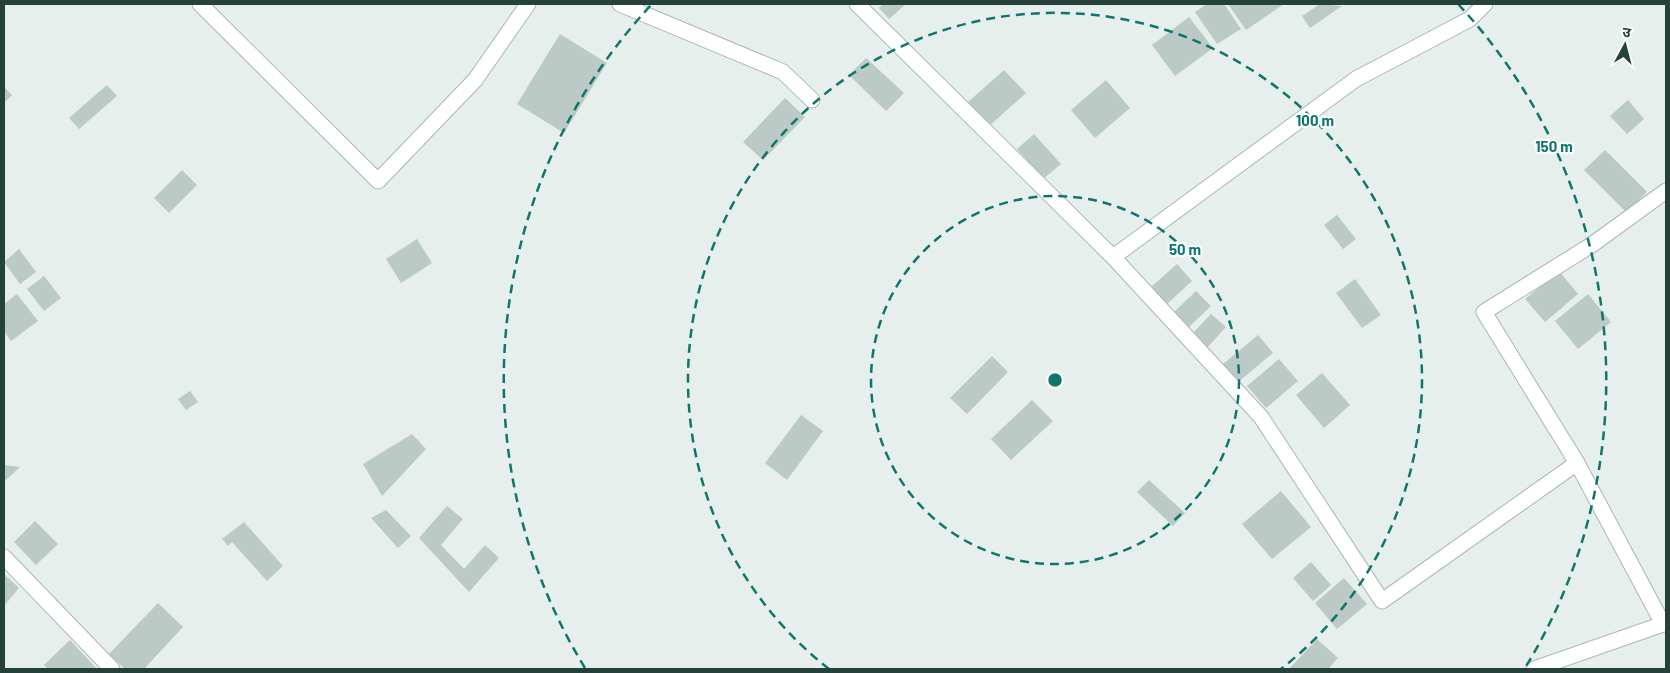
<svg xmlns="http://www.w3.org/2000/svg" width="1670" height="673" viewBox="0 0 1670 673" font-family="Barlow,'Noto Sans Devanagari',sans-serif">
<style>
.building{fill:#bbcac4}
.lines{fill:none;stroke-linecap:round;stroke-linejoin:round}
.minor-casing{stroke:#a8b8b2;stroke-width:17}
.minor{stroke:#fff;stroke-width:15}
.ring{fill:none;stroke:#0f766e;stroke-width:2.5;stroke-dasharray:9 6}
.centre{fill:#0f766e;stroke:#f7fbf9;stroke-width:2.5}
.ring-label{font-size:15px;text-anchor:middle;font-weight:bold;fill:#0f766e;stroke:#f7fbf9;stroke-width:4.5;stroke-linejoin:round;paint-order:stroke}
</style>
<rect width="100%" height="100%" fill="#e6efeb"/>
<g class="building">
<path d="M883,4H906L889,19L879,8Z"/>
<path d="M1207,4H1224L1241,29L1217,44L1195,12Z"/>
<path d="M1228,4H1284L1246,30Z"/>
<path d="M1320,4L1342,6L1310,28L1302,16Z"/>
<path d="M1189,17L1213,48L1175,76L1152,45Z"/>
<path d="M560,34L607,63L564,133L517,104Z"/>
<path d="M866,58L904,93L886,111L849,75Z"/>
<path d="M1004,70L1026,93L989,126L968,102Z"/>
<path d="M1106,80L1130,108L1095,138L1071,110Z"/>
<path d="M107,85L117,96L79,129L69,118Z"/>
<path d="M4,87L12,95L4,103Z"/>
<path d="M785,98L805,117L763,160L743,142Z"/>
<path d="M1628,100L1644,119L1627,134L1610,116Z"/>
<path d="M1034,134L1061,164L1043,179L1017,149Z"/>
<path d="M1605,150L1647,192L1626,212L1584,170Z"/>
<path d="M182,170L197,185L169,213L154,198Z"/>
<path d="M1337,215L1356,239L1343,249L1324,225Z"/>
<path d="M417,239L432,263L401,283L386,259Z"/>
<path d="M19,249L36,272L20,284L4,262Z"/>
<path d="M1177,264L1192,281L1167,304L1151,287Z"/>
<path d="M1559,271L1578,294L1545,322L1525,299Z"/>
<path d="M44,276L61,298L44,311L27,289Z"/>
<path d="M1355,279L1381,315L1362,328L1336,293Z"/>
<path d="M1196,291L1211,306L1189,327L1174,312Z"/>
<path d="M17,294L38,321L11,341L4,331V304Z"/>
<path d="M1588,294L1611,322L1578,349L1555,321Z"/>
<path d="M1211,314L1226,327L1206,349L1191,335Z"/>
<path d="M1258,335L1273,353L1238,382L1223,364Z"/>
<path d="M992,356L1008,372L967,414L950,398Z"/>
<path d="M1279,359L1298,381L1266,408L1247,386Z"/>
<path d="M1322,373L1350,405L1324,428L1296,395Z"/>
<path d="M190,391L198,402L186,410L178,399Z"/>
<path d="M1032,400L1053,421L1011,460L991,439Z"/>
<path d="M801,415L823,431L787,480L765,463Z"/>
<path d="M412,434L426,449L382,496L363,464Z"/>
<path d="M4,465L20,467L4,482Z"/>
<path d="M1149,480L1185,513L1173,526L1137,492Z"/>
<path d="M1281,491L1311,527L1272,559L1242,524Z"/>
<path d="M447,506L463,519L441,545L464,569L485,545L499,558L469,592L419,538Z"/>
<path d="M386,510L411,536L398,548L371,518Z"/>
<path d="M35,521L58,544L36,565L14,542Z"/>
<path d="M244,522L283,566L267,581L232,542L228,546L222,539Z"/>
<path d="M1311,562L1331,585L1313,601L1293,578Z"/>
<path d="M4,574L19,588L4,606Z"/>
<path d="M1344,578L1367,604L1337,629L1315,603Z"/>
<path d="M158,603L183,627L144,669H125L109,654Z"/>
<path d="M1317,639L1338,658L1328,669H1289Z"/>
<path d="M70,640L97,669H48L44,665Z"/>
</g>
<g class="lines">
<defs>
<g id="minor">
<path d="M200,4L378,181L475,80L528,4"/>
<path d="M620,4L783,72L812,100"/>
<path d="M857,4L1113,257"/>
<path d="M1485,4L1470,19L1356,79L1113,257L1261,417L1382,601L1577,463"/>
<path d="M4,557L112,669"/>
<path d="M1663,624L1577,463L1484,312L1593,244L1666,191"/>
<path d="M1534,669L1666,623"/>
</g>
</defs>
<use href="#minor" class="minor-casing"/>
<use href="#minor" class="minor"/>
</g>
<g class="ring">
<circle cx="1055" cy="380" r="184"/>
<path d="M829 669A367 367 0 1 1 1281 669"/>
<path d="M585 668A551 551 0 0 1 652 4M1458 4A551 551 0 0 1 1525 668"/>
</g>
<circle cx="1055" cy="380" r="8" class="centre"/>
<g class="ring-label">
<text x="1315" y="126">100 m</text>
<text x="1554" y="152">150 m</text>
<text x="1185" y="255">50 m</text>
</g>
<rect width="1670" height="673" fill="none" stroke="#24423a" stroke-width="10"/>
<g transform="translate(1625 45) rotate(7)" stroke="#f7fbf9" stroke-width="4" paint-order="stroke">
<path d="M0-4L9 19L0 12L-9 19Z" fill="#24423a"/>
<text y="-8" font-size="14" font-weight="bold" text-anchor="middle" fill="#24423a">उ</text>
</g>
</svg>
